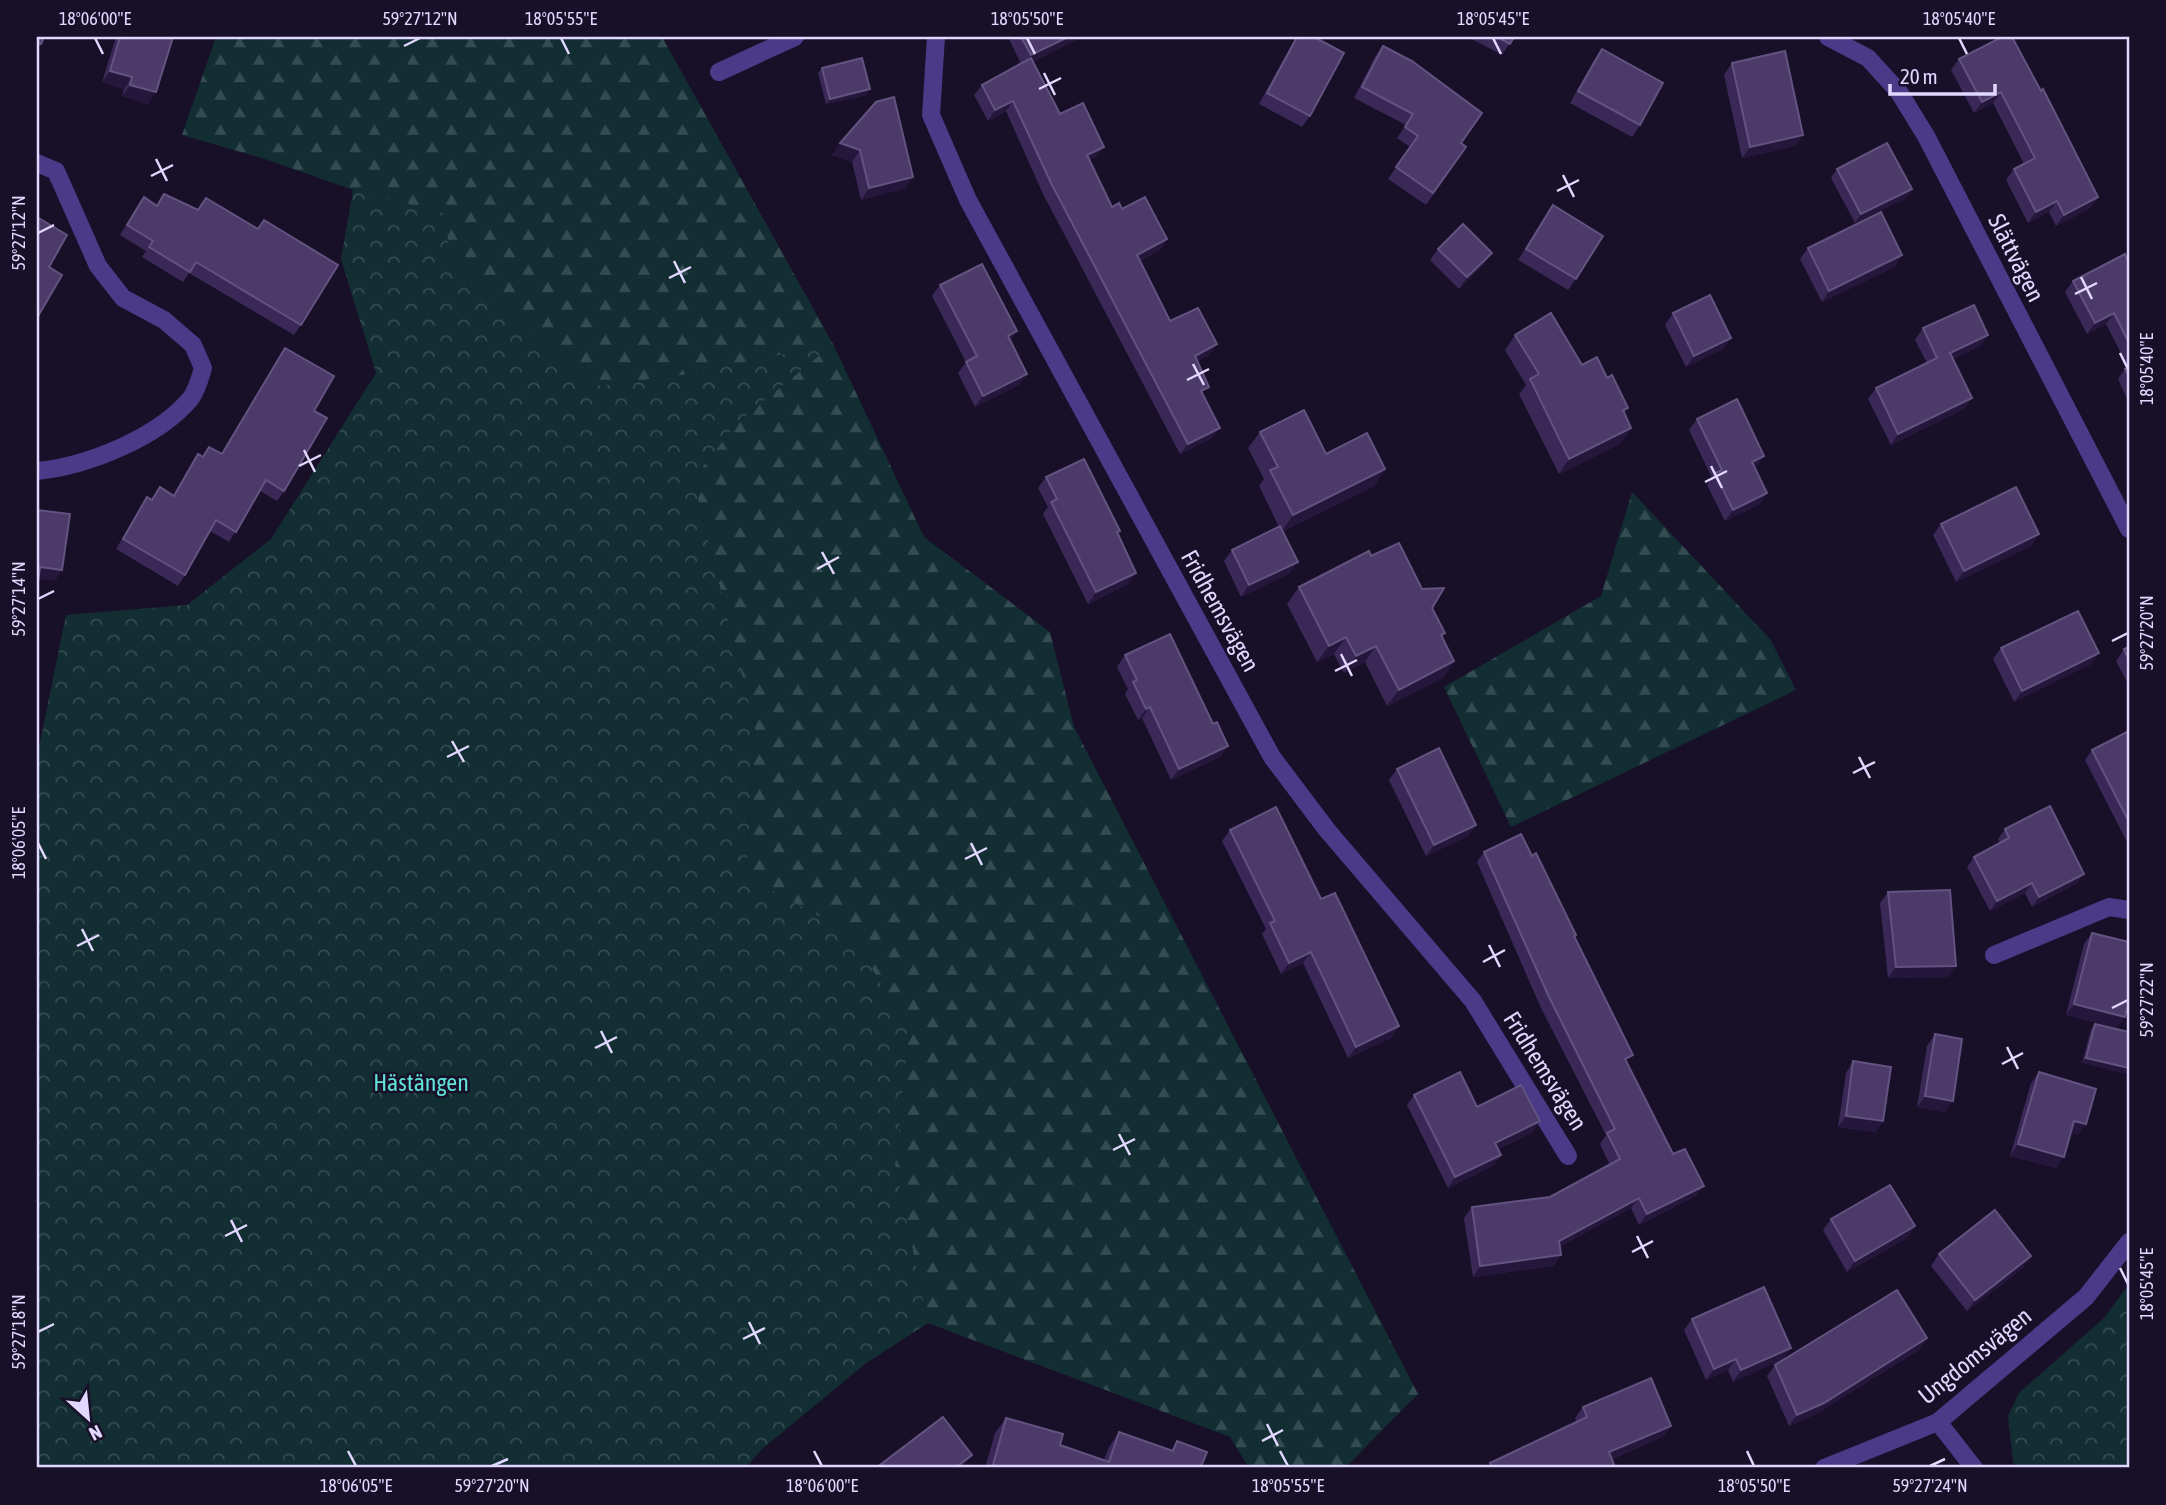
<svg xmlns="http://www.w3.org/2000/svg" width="2166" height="1505" viewBox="0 0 2166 1505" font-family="'Asap Condensed',sans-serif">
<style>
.forest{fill:url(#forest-firs)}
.park{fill:url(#park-crowns)}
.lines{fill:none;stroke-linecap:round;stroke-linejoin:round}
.minor{stroke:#4a3a88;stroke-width:18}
.wall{fill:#3a2857}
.shaded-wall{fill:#25163c}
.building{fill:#4c3b69;stroke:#635380;stroke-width:2}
.ticks{fill:none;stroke:#e2d7ff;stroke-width:2.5}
.labels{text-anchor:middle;stroke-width:5;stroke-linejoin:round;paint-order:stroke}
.street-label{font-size:24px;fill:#e2d7ff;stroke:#180f28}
.park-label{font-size:24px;fill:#5fe2d8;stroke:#180f28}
.neatline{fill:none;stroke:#e2d7ff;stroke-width:2.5}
.ticks-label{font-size:18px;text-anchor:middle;fill:#e2d7ff}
</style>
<defs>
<pattern id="forest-firs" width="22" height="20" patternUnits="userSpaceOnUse" patternTransform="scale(1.75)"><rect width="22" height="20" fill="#122e32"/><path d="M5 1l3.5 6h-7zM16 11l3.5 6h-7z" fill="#344c51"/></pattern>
<pattern id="park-crowns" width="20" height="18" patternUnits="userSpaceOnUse" patternTransform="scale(1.75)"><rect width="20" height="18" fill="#122e32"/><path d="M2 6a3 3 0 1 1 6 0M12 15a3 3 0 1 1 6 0" fill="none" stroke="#344c51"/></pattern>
</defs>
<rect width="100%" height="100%" fill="#180f28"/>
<g class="forest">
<path d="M216,37H662L833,344L924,537L1050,632L1074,727L1418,1394L1345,1468H1249L1230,1437L928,1323L895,1165L909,1030L851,934L746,876L755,728L693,479L736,424L832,345L678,376L586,387L453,267L353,190L265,159L182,135Z"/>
<path d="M1632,492L1770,639L1796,690L1511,827L1444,687L1601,596Z"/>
</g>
<g class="park">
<path d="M353,190L443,213L453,267L586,387L678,376L833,344L736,424L693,479L755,728L746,876L851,934L909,1030L895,1165L928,1323L865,1364L761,1450L746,1468H37V757L66,615L187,605L271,539L376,373L341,259Z"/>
<path d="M2129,1284V1468H2017L2013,1462L2008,1416L2019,1393L2104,1318Z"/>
</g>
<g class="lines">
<g class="minor">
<path d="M936,37L931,115L968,200L1272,757L1327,830L1473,1001L1568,1156"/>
<path d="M1828,37L1868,58L1899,92L1926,136L2129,529"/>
<path d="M719,72L795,37"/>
<path d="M37,163L56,171L98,266L123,298L164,320L193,345L203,368C200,378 197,390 191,398C158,438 87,466 37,471"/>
<path d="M1994,955L2109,907L2129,910"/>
<path d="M1938,1422L1974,1468"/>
<path d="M1824,1468L1938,1422L2086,1297L2129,1242"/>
</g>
</g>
<g class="wall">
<path d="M116,37H173L148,104L122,96L124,89L102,82Z"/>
<path d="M1008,37H1082L1033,62L1060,114L1096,157L1089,160L1112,207L1122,209L1167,239L1160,250L1140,261L1170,321L1217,344L1209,355L1197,361L1212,438L1180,454L1043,194L1006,111L988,121L974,95L982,85L1021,64Z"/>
<path d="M1296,37H1314L1310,116L1302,127L1259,104Z"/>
<path d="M1468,37H1514L1502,55Z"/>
<path d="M2002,37L2098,197L2090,208L2056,226L2049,212L2028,223L2006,180L2014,169L2024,164L1993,103L1974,113L1951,70L1959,59Z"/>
<path d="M1383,46L1461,143L1466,147L1426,205L1388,179L1410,147L1397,138L1406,125L1354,98L1375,57Z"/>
<path d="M1602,49L1640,125L1632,137L1570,103L1594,60Z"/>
<path d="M1732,63L1795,146L1742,158L1724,75Z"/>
<path d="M822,68L870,89L866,95L826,104L818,73Z"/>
<path d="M876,102L906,188L861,200L852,162L832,155Z"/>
<path d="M1837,169L1912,189L1906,198L1855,223L1831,178Z"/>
<path d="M164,194L197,210L258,229L264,220L301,325L294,335L189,273L183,282L142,257L146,251L120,235L144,197L157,205Z"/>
<path d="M1553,205L1576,279L1568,290L1518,260Z"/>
<path d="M1808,248L1902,255L1894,267L1822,302L1800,259Z"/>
<path d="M1438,249L1484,264L1459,289L1430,260Z"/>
<path d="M2129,263V403L2118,379L2125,369L2128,367L2106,324L2087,334L2065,292L2073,281Z"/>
<path d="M940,285L1010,340L1019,385L975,407L958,373L966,362L932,296Z"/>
<path d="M1673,313L1731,338L1723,349L1686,367L1665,325Z"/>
<path d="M1923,328L1988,335L1980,346L1953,359L1972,398L1964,409L1891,445L1868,399L1876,388L1927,363L1915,340Z"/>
<path d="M1515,335L1607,378L1628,408L1624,413L1631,428L1621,443L1559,474L1519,394L1526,385L1505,350Z"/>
<path d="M285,348L314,411L284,491L277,501L260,491L229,542L210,531L185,575L178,586L116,549L147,497L151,500L160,487L173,495L198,454L202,457L209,447L222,454L278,359Z"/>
<path d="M1697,419L1764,456L1755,468L1760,504L1725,521L1707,485L1712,478L1689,430Z"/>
<path d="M1260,432L1326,454L1385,469L1374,486L1283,531L1290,573L1241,597L1224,561L1232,550L1279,527L1259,486L1264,479L1248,448Z"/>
<path d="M1046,477L1118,534L1128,584L1088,604L1043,514L1048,507L1038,488Z"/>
<path d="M1941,524L2031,546L1956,582L1933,535Z"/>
<path d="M1371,556L1432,608L1445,633L1442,637L1454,661L1443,678L1387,706L1365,662L1344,673L1334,654L1317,662L1287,604L1299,587Z"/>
<path d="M2129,647V686L2116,661L2124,649Z"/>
<path d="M2001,648L2091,664L2014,702L1993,659Z"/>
<path d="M1125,655L1213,724L1228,746L1220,757L1171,780L1142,718L1138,720L1125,694L1128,689L1117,667Z"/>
<path d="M2129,731V838L2126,840L2085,760L2092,750Z"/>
<path d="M1397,769L1476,825L1468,836L1426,856L1389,780Z"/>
<path d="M2005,829L2077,883L2032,907L2025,893L1990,911L1967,867L1974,857L2000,843L1998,839Z"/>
<path d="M1230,830L1321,899L1399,1026L1391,1038L1348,1058L1303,963L1281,974L1262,934L1266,929L1222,841Z"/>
<path d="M1484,852L1532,856L1576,935L1575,938L1627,1064L1673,1154L1696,1196L1639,1225L1631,1208L1559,1247L1561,1255L1553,1266L1473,1277L1464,1218L1472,1207L1550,1197L1610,1165L1600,1144L1606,1135L1541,1008L1477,862Z"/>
<path d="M1888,892L1948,977L1888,978L1880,903Z"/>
<path d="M2092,933L2117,1028L2066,1015L2084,944Z"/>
<path d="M2095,1024L2129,1032L2082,1063L2091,1029Z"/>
<path d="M1935,1034L1945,1112L1917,1107L1927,1046Z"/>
<path d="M1853,1061L1883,1121L1875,1132L1838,1127L1846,1073Z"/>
<path d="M2039,1072L2078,1135L2071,1133L2056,1168L2010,1156L2031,1083Z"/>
<path d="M1414,1095L1477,1107L1533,1132L1498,1149L1501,1155L1494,1165L1448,1188L1407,1105Z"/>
<path d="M1831,1219L1915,1226L1907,1238L1847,1272L1823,1230Z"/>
<path d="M1939,1254L2024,1267L1967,1311L1931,1266Z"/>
<path d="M1692,1319L1791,1348L1733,1382L1728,1370L1706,1380L1684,1330Z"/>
<path d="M1927,1338L1919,1350L1816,1414L1789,1426L1767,1376L1775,1365Z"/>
<path d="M1583,1407L1664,1436L1612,1459L1614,1468H1487L1490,1463L1577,1422L1575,1418Z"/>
<path d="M1006,1418L1060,1445L1104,1460L1109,1447L1119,1432L1171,1450L1177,1441L1201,1467L1206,1468H985L995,1433Z"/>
</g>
<g class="shaded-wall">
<path d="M1068,37H1082L1023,67L1031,55Z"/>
<path d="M37,43L41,44L37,50Z"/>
<path d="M110,71L132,77L124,89L102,82Z"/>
<path d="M130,85L156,92L148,104L122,96Z"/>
<path d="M870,89L866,95L826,104L830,99Z"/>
<path d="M2001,92L1993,103L1974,113L1982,102Z"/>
<path d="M1013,101L1006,111L988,121L995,110Z"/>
<path d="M1803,135L1795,146L1742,158L1750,147Z"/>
<path d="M840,143L860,150L852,162L832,155Z"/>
<path d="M1104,147L1096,157L1079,165L1087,155Z"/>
<path d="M913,177L906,188L861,200L869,188Z"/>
<path d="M1912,189L1906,198L1855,223L1861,214Z"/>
<path d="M2098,197L2090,208L2056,226L2064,215Z"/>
<path d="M2057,201L2049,212L2028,223L2036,212Z"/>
<path d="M1167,239L1160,250L1130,266L1137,255Z"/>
<path d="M1492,253L1484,264L1459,289L1467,277Z"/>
<path d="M1902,255L1894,267L1822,302L1829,291Z"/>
<path d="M2114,313L2106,324L2087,334L2095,323Z"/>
<path d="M1017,331L1009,343L1008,336Z"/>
<path d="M1988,335L1980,346L1942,364L1950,353Z"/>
<path d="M1731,338L1723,349L1686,367L1694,356Z"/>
<path d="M1217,344L1209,355L1187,366L1195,356Z"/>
<path d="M1027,374L1019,385L975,407L983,396Z"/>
<path d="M1972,398L1964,409L1891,445L1898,434Z"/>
<path d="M1220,428L1212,438L1180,454L1188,444Z"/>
<path d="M1631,428L1621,443L1559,474L1569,459Z"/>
<path d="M1764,456L1757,467L1745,473L1752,462Z"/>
<path d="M1385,469L1374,486L1282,531L1293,515Z"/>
<path d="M1767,493L1760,504L1725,521L1733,510Z"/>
<path d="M2039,534L2031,546L1956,582L1964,571Z"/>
<path d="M1298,562L1290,573L1241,597L1249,585Z"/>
<path d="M40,567L62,570L55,581L37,579Z"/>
<path d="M1136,573L1128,584L1088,604L1096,592Z"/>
<path d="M1346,637L1334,654L1317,662L1329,646Z"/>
<path d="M1376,646L1365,662L1344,673L1356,656Z"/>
<path d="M2099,653L2091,664L2014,702L2022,691Z"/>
<path d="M1454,661L1443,678L1387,706L1399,690Z"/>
<path d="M1150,707L1142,718L1138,720L1146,709Z"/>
<path d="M1228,746L1220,757L1171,780L1179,769Z"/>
<path d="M1476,825L1468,836L1426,856L1434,845Z"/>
<path d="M2084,874L2077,883L2032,907L2039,897Z"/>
<path d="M2032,883L2025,893L1990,911L1997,901Z"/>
<path d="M1311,952L1303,963L1281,974L1289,963Z"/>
<path d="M1956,966L1948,977L1888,978L1896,967Z"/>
<path d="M2074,1004L2125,1017L2117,1028L2066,1015Z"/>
<path d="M1399,1026L1391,1038L1348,1058L1356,1047Z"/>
<path d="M2086,1058L2129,1068V1075L2082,1063Z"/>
<path d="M1925,1096L1953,1101L1945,1112L1917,1107Z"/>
<path d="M1846,1116L1883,1121L1875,1132L1838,1127Z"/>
<path d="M1540,1121L1533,1132L1488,1153L1495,1143Z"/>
<path d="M2074,1121L2086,1124L2078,1135L2066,1132Z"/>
<path d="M2018,1144L2064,1157L2056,1168L2010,1156Z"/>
<path d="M1501,1155L1494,1165L1448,1188L1455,1177Z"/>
<path d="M1704,1186L1696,1196L1639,1225L1647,1214Z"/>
<path d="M1639,1198L1631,1208L1551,1252L1559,1241Z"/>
<path d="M1915,1226L1907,1238L1847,1272L1855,1261Z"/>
<path d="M1561,1255L1553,1266L1473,1277L1480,1266Z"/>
<path d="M2031,1256L2024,1267L1967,1311L1975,1300Z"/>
<path d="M1927,1338L1919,1350L1816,1414L1789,1426L1797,1415Z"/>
<path d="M1791,1348L1783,1360L1733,1382L1741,1370Z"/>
<path d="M1736,1359L1728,1370L1706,1380L1714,1369Z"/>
<path d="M1671,1426L1664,1436L1601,1463L1609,1452Z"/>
<path d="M972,1455L963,1468H955Z"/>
<path d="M993,1465L1005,1468H990Z"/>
</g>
<g class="building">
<path d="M37,37H44L41,44L37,43Z"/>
<path d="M120,37H173L156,92L130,85L132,77L110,71Z"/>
<path d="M1021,37H1068L1031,55Z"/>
<path d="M1297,37H1314L1344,53L1310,116L1267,93Z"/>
<path d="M1497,37H1514L1510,44Z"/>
<path d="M2002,37H2012L2041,91L2043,89L2098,197L2064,215L2057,201L2036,212L2014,169L2035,158L2001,92L1982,102L1959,59Z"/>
<path d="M1383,46L1412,61L1482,113L1461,143L1466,147L1433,193L1396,167L1418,136L1405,127L1413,114L1362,87Z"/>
<path d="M1602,49L1663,83L1640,125L1578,91Z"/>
<path d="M1785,51L1803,135L1750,147L1732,63Z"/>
<path d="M862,58L870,89L830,99L822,68Z"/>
<path d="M1031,58L1060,114L1083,103L1104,147L1087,155L1112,207L1119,203L1122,209L1145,197L1167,239L1137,255L1170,321L1198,308L1217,344L1195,356L1209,387L1201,391L1220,428L1188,444L1051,183L1013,101L995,110L982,85Z"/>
<path d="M894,97L913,177L869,188L860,150L840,143L876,102Z"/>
<path d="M1887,143L1912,189L1861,214L1837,169Z"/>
<path d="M164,194L198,210L206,198L258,229L264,220L338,265L301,325L196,262L190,272L149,247L153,241L127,225L144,197L157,206Z"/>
<path d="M1553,205L1603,236L1576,279L1526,249Z"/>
<path d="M1881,212L1902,255L1829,291L1808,248Z"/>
<path d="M37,217L67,235L49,267L62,275L37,318Z"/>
<path d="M1463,224L1492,253L1467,277L1438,249Z"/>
<path d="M2125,254L2129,263V343L2114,313L2095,323L2073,281Z"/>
<path d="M982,264L1017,331L1008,336L1027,374L983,396L966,362L977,356L940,285Z"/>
<path d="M1710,295L1731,338L1694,356L1673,313Z"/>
<path d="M1974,305L1988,335L1950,353L1972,398L1898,434L1876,388L1937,358L1923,328Z"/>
<path d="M1551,313L1582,365L1597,357L1607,378L1612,375L1628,408L1623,410L1631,428L1569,459L1530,379L1539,374L1515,335Z"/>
<path d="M285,348L334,376L314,411L327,418L284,491L266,480L236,532L216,520L185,575L123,539L147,497L152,500L160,487L174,496L198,454L203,457L209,447L222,454Z"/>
<path d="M2129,367V376L2125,369Z"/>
<path d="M1737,399L1764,456L1752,462L1767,493L1733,510L1715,473L1722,470L1697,419Z"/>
<path d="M1304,410L1326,454L1367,433L1385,469L1293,515L1270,470L1278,467L1260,432Z"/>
<path d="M1084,459L1120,531L1117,532L1136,573L1096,592L1051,502L1057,499L1046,477Z"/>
<path d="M2016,487L2039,534L1964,571L1941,524Z"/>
<path d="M37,510L70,514L62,570L40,567L38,582L37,581Z"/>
<path d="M1280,526L1298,562L1249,585L1232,550Z"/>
<path d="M1399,543L1422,589L1444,588L1432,608L1445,633L1441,635L1454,661L1399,690L1376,646L1356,656L1346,637L1329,646L1299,587L1369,551L1371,556Z"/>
<path d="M2078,611L2099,653L2022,691L2001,648Z"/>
<path d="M1170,634L1213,724L1217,722L1228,746L1179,769L1150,707L1146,709L1133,682L1137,680L1125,655Z"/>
<path d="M2129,647V660L2124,649Z"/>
<path d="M2129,731V822L2092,750Z"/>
<path d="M1439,748L1476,825L1434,845L1397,769Z"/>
<path d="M2050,806L2084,874L2039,897L2032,883L1997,901L1974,857L2009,838L2005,829Z"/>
<path d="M1276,807L1321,899L1335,893L1399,1026L1356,1047L1311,952L1289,963L1270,923L1275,921L1230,830Z"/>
<path d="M1521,834L1532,856L1536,853L1576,935L1574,936L1633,1055L1625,1059L1673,1154L1685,1149L1704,1186L1647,1214L1639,1198L1559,1241L1561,1255L1480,1266L1472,1207L1550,1197L1620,1159L1607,1133L1615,1129L1549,997L1484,852Z"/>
<path d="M1950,890L1956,966L1896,967L1888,892Z"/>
<path d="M2092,933L2129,942V1000L2125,1017L2074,1004Z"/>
<path d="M2095,1024L2129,1032V1068L2086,1058Z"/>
<path d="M1935,1034L1962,1039L1953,1101L1925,1096Z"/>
<path d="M1853,1061L1891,1067L1883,1121L1846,1116Z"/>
<path d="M1460,1072L1477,1107L1521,1085L1540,1121L1495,1143L1501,1155L1455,1177L1414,1095Z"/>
<path d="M2039,1072L2096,1089L2086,1124L2074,1121L2064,1157L2018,1144Z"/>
<path d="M1890,1185L1915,1226L1855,1261L1831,1219Z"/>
<path d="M1995,1210L2031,1256L1975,1300L1939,1254Z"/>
<path d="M1764,1287L1791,1348L1741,1370L1736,1359L1714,1369L1692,1319Z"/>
<path d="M1897,1290L1927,1338L1824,1403L1797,1415L1775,1365Z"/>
<path d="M1651,1378L1671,1426L1609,1452L1615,1467L1613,1468H1493L1490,1463L1587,1417L1583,1407Z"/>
<path d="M943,1417L972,1455L955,1468H876Z"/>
<path d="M1006,1418L1063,1434L1060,1445L1109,1462L1119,1432L1173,1451L1177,1441L1207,1452L1201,1467L1206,1468H1005L993,1465Z"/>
</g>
<path class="ticks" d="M95,38L103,54M561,38L569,54M1027,38L1035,54M1493,38L1501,54M1959,38L1967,54M404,46L420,38M1044,73L1055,95M1039,89L1061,78M156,159L167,181M1563,175L1574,197M151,176L173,165M1557,191L1579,180M38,233L54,225M674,261L685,283M2081,277L2092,299M669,278L691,267M2075,294L2097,283M2120,353L2128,369M1193,364L1204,385M1187,380L1209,369M304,450L315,472M299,466L321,455M1711,466L1722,488M1705,482L1727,471M822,552L834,574M817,569L839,557M38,599L54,591M2112,641L2128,633M1341,654L1352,676M1335,671L1357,660M452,741L464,762M447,757L469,746M1859,757L1870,778M1853,773L1875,762M38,843L46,859M971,843L982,865M965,859L987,848M82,929L93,951M1489,945L1500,967M77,946L99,935M1483,962L1505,950M2112,1008L2128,1000M601,1031L612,1053M2007,1047L2018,1069M595,1048L617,1037M2002,1064L2023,1053M1119,1134L1130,1155M1113,1150L1135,1139M231,1220L242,1242M225,1236L247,1225M1637,1236L1648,1258M1632,1252L1653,1241M2120,1268L2128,1284M749,1322L760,1344M38,1332L54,1324M743,1339L765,1328M1267,1424L1278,1446M1262,1441L1283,1430M348,1451L356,1466M814,1451L822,1466M1280,1451L1288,1466M1747,1451L1754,1466M492,1466L508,1459M1930,1466L1945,1459"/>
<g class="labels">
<g class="street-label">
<text transform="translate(2016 258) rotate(63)" y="8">Slättvägen</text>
<text transform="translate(1220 611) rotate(61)" y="8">Fridhemsvägen</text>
<text transform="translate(1545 1071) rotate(58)" y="8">Fridhemsvägen</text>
<text transform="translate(1975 1356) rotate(-39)" y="8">Ungdomsvägen</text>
</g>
<g class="park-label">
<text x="421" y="1091">Hästängen</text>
</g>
</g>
<rect width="2166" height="1505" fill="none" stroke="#180f28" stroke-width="77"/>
<g transform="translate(88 1418) rotate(153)" stroke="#180f28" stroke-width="5" paint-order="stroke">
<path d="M0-5L12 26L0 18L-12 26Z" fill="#e2d7ff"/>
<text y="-10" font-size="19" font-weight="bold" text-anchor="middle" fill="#e2d7ff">N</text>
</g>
<path d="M1890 84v10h105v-10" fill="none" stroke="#e2d7ff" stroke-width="3.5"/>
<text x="1900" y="84" font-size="21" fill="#e2d7ff" stroke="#180f28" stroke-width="5" paint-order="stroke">20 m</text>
<rect x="38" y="38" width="2090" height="1428" class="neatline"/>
<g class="ticks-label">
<text x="95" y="25">18°06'00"E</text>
<text x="420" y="25">59°27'12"N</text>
<text x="561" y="25">18°05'55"E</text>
<text x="1027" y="25">18°05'50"E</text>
<text x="1493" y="25">18°05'45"E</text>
<text x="1959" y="25">18°05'40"E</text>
<text transform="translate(19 233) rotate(-90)" y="6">59°27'12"N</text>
<text transform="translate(2147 369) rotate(-90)" y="6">18°05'40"E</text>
<text transform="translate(19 599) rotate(-90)" y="6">59°27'14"N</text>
<text transform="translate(2147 633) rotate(-90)" y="6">59°27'20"N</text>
<text transform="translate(19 843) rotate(-90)" y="6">18°06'05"E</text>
<text transform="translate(2147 1000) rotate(-90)" y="6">59°27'22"N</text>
<text transform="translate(2147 1284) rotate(-90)" y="6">18°05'45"E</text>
<text transform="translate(19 1332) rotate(-90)" y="6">59°27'18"N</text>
<text x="356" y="1492">18°06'05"E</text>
<text x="492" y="1492">59°27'20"N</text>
<text x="822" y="1492">18°06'00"E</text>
<text x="1288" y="1492">18°05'55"E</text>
<text x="1754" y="1492">18°05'50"E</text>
<text x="1930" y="1492">59°27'24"N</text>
</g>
</svg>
